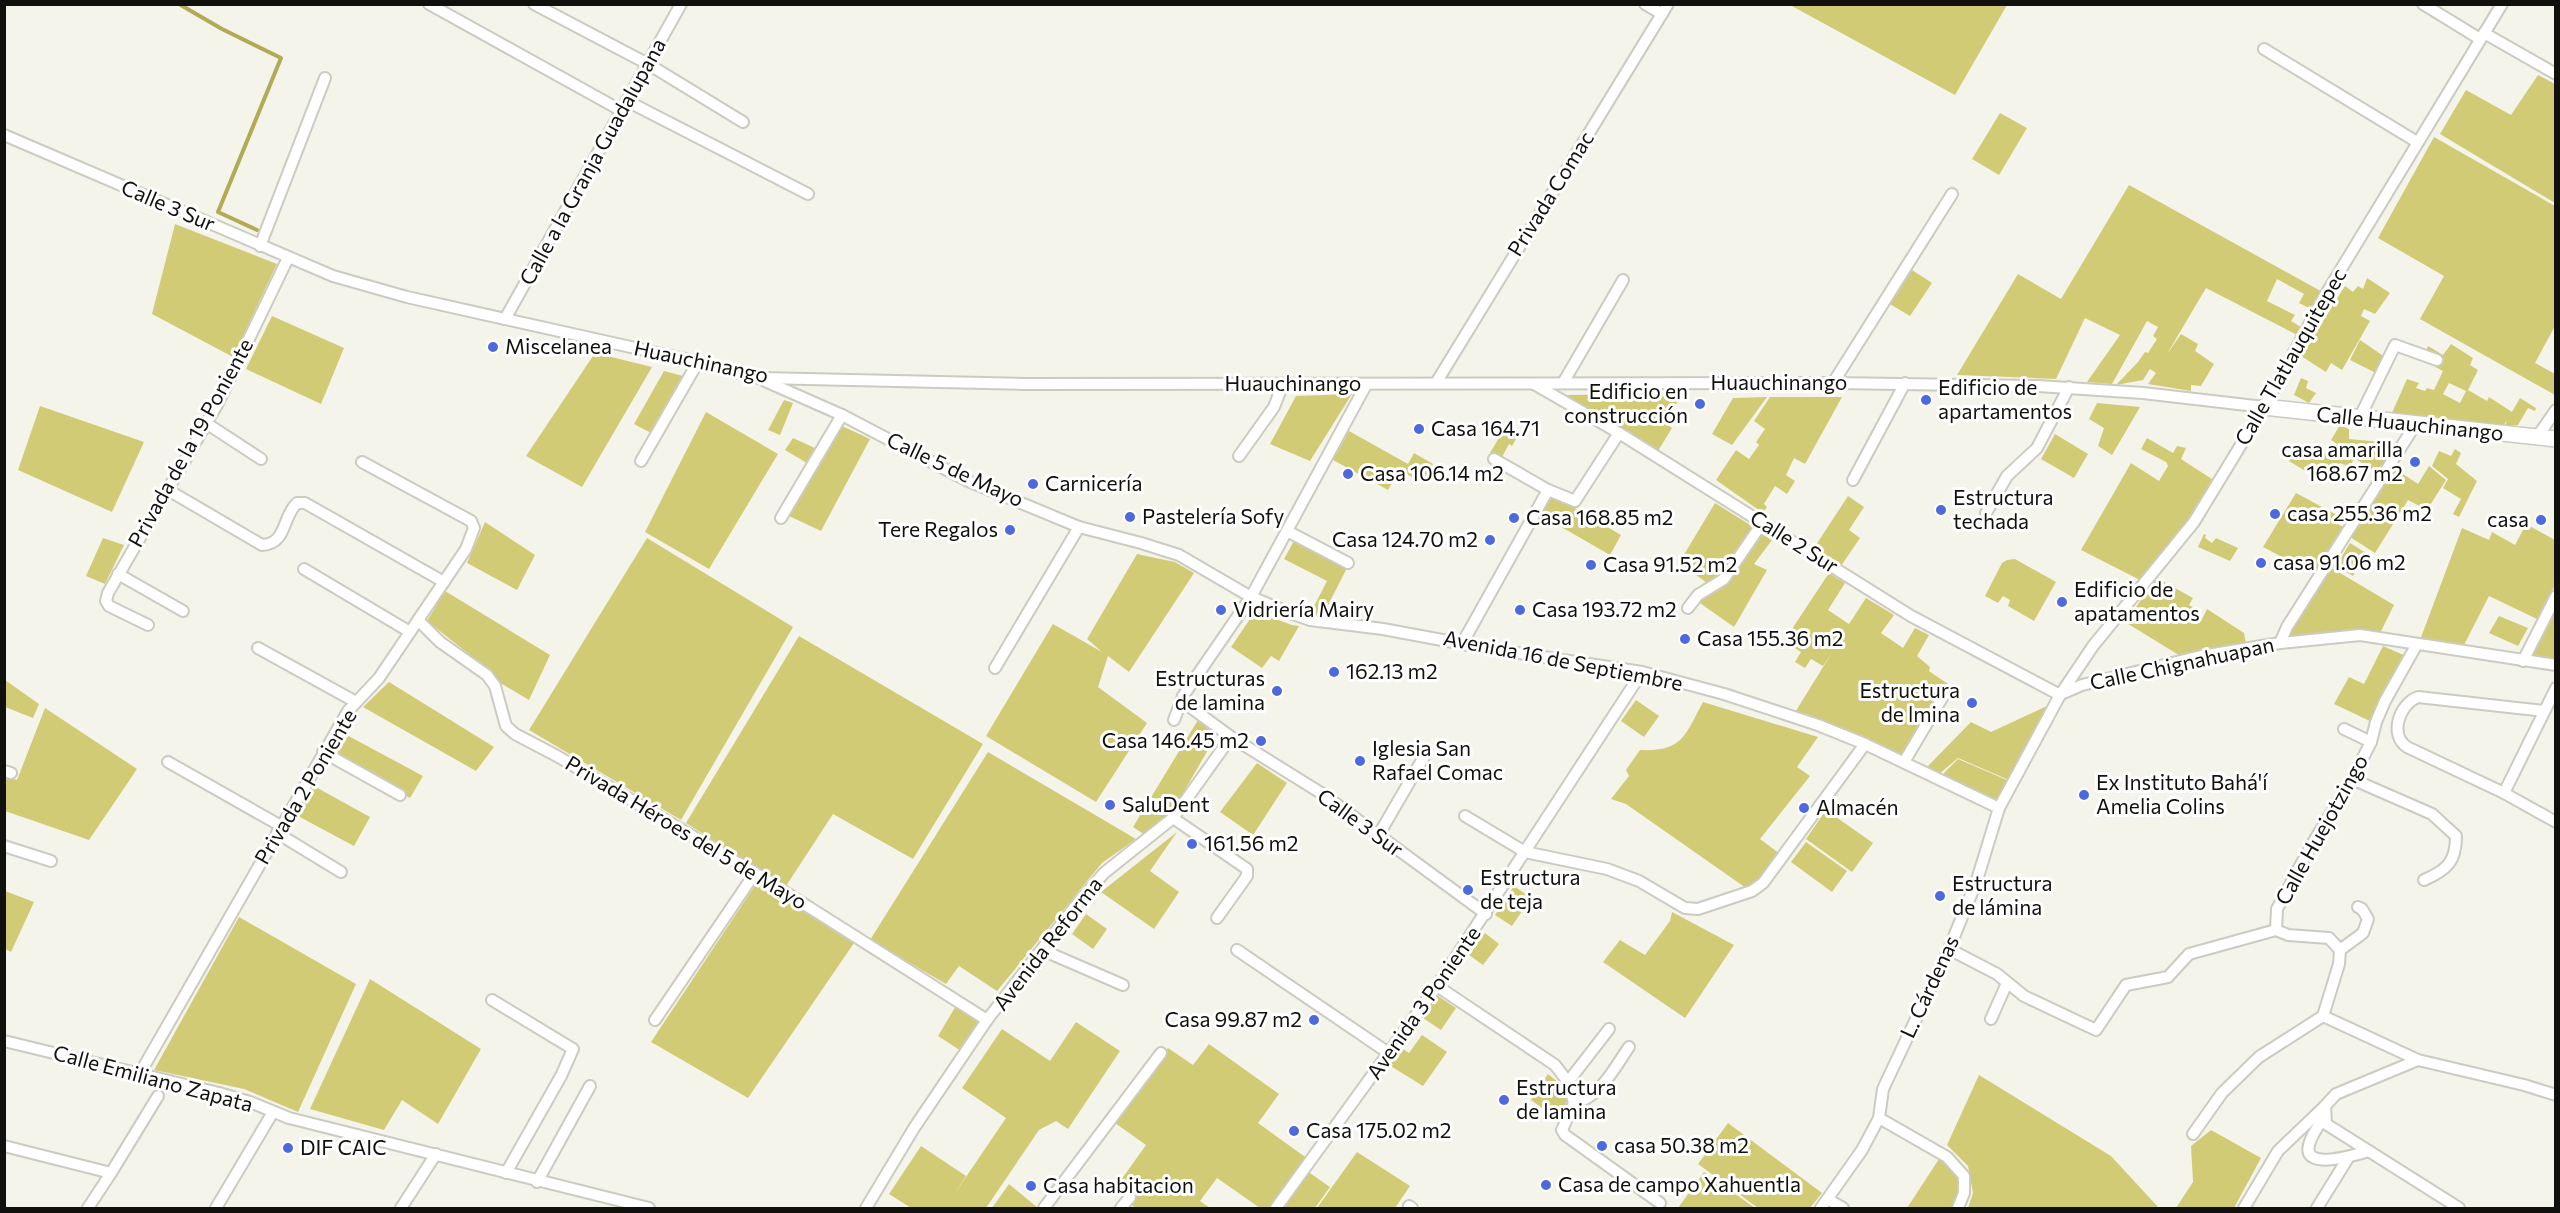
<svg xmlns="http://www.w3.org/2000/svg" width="2560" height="1213" viewBox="0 0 2560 1213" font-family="Commissioner,sans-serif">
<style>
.green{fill:#d2cb75;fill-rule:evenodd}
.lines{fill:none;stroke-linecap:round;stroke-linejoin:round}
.stream{stroke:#b2aa55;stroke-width:4}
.minor-casing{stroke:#cbcbc2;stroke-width:14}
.secondary-casing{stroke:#cbcbc2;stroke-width:18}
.minor{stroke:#fff;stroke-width:10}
.secondary{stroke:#fff;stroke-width:15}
.poi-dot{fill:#4e69de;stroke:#fff;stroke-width:2}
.labels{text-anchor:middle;stroke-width:6;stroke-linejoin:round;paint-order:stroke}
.street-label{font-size:21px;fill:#10100d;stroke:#fff}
.poi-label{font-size:21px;fill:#10100d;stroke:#fff;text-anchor:start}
</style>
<rect width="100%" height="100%" fill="#f5f4eb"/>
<g class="green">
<path d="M1790,5L2007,4V5L1955,95Z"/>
<path d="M2538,75L2555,84V203L2440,134L2466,90L2511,115Z"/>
<path d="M2000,113L2027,128L1999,175L1972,159Z"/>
<path d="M2434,137L2555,206V326L2535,363L2555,374V395L2420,319L2444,276L2378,238Z"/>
<path d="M2129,185L2326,294L2313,310L2299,303L2304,294L2277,279L2267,301L2295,315L2291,321L2304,329L2301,337L2206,288L2167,354L2181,334L2198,344L2195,351L2214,364L2201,386L2191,385V391L2148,384L2156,373L2150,369L2143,380L2116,385L2138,362L2145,352L2148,353L2157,339L2153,336L2158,327L2147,321L2112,384L2087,382L2120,335L2085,318L2056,379L1957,375L2018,274L2061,299Z"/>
<path d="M175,224L277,264L233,357L152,314Z"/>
<path d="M1912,270L1932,283L1910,316L1890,304Z"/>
<path d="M2367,278L2390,293L2375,314L2364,309L2361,316L2370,321L2342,370L2331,363L2326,372L2301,356L2345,286L2353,292L2358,286L2363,289Z"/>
<path d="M272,316L344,348L321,404L246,369Z"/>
<path d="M2360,340L2385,357L2376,373L2350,360Z"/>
<path d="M2451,344L2473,358L2470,365L2478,370L2468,390L2487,401L2489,397L2512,412L2520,398L2536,408L2535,411L2528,408L2518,425L2505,427L2507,420L2503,427L2391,415L2407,379L2419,383L2416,388L2425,391L2427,388L2434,390L2443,371L2422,360L2428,346L2443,355ZM2449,383L2466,391L2460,403L2443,394Z"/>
<path d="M595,353L652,367L582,487L526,456Z"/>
<path d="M664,371L683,376L651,433L634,424Z"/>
<path d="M2301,378L2308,381L2306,388L2316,393L2309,403L2294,395Z"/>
<path d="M1352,394L1310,461L1270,444L1296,396Z"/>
<path d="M1683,394L1664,422L1672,428L1658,451L1560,395Z"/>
<path d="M1767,397L1732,445L1712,434L1733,398Z"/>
<path d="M1770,397H1842L1805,464L1794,458L1786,475L1795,481L1787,494L1775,486L1764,504L1767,507L1763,513L1716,480L1736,450L1749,459L1759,445L1756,442L1765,429L1754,421Z"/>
<path d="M784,400L793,403L780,435L768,430Z"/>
<path d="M2097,403L2140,407L2112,455L2098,446L2104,428L2089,419Z"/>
<path d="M40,406L144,442L112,512L18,470Z"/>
<path d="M706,412L778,454L709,569L645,532Z"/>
<path d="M2340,425L2349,429V439L2402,444L2381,475L2354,458L2350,467L2340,463L2325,483L2289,461L2296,446L2319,457L2323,452L2331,456L2339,445L2331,440Z"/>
<path d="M842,426L870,439L821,531L789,516Z"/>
<path d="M1349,431L1408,464L1414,453L1433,464L1423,483L1399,470L1388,490L1333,460Z"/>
<path d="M1503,431L1516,439L1512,446L1509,444L1501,459L1490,453Z"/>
<path d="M2055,434L2088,454L2074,478L2041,459Z"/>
<path d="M793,438L817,449L807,463L785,450Z"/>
<path d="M2147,438L2173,453L2177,446L2186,448L2181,459L2215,481L2193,517L2142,581L2081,550L2131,463L2159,481L2168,466L2166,462L2141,449Z"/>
<path d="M2455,449L2461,453L2456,464L2477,481L2459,517L2453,514L2461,499L2443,488L2448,479L2432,466L2439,451L2451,456Z"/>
<path d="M2429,466L2446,480L2427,510L2408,500L2375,553L2350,537L2394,468L2418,484Z"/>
<path d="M1549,493L1621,535L1610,555L1537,513Z"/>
<path d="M2296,493L2339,516L2335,523L2346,528L2317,575L2263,547Z"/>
<path d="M1848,496L1864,507L1849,530L1860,538L1841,566L1814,548Z"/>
<path d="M1715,503L1755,528L1723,576L1710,585L1679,563Z"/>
<path d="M485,522L535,555L517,590L467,563Z"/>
<path d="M2526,524L2555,540V585L2537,619L2489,596L2464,645L2420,640L2462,528L2489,540L2492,532L2515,545Z"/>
<path d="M1759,532L1772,540L1754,564L1767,570L1734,627L1697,601L1725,581Z"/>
<path d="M2204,534L2206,535L2205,538L2212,543L2216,538L2238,548L2230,561L2198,547Z"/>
<path d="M103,538L124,545L105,584L86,576Z"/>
<path d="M647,538L793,627L681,820L529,730Z"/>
<path d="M1295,539L1348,566L1321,619L1310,614L1327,581L1284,559Z"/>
<path d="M2350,543L2366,553L2353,576L2336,566Z"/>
<path d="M1137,554L1175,562L1194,573L1129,672L1108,656L1098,687L1147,723L1096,802L986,736L1053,624L1102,652L1087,639Z"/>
<path d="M2015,559L2056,582L2034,621L2008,606L2010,600L2003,596L1998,603L1985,596L2002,563L2007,560Z"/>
<path d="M2330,567L2394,605L2379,635L2285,638Z"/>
<path d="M1829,573L1845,583L1828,610L1849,624L1866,598L1894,615L1881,633L1903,648L1915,628L1929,635L1917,656L1930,667L1929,671L1948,684L1903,757L1867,738L1794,714L1833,651L1823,666L1811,659L1805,668L1795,662L1801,652L1784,641Z"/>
<path d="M2157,578L2193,598L2189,605L2194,608L2191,616L2201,621L2207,609L2244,633L2246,644L2182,657L2125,622Z"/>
<path d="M445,591L550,655L529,700L502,684L488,669L427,621Z"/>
<path d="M2555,608V661L2529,658Z"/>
<path d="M1259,613L1292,625L1299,626L1279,661L1271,656L1262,668L1231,647L1252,616Z"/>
<path d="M2499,616L2528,628L2518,646L2489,633Z"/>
<path d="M799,636L983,744L913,859L833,814L786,886L686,823Z"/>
<path d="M2383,646L2406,656L2372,722L2334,704L2349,677L2364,684Z"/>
<path d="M5,680L39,704L33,718L5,707Z"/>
<path d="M389,682L494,747L476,771L363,707Z"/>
<path d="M1636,700L1659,716L1644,737L1621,721Z"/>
<path d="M1703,702L1818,737L1797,767L1810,776L1760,839L1780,854L1762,879L1746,888L1626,804L1611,799L1629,776L1626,770L1640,750C1683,752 1685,735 1703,702Z"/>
<path d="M2049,705L2009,780L1958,758L1939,774L1927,767L1971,722L1991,732Z"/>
<path d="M45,708L137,769L89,840L5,811V776L17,780Z"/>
<path d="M1198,720L1216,736L1171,814L1145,835L1133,827Z"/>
<path d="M343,733L423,776L410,798L332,751Z"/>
<path d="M988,752L1136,839L1102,863L997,991L959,966L946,984L870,940Z"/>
<path d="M1958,759L2007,780L1996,803L1940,777Z"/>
<path d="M1257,763L1287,783L1253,835L1220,812Z"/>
<path d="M312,785L370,817L354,846L296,815Z"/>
<path d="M1826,810L1873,843L1852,872L1806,839Z"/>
<path d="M1177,832L1150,871L1179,892L1154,929L1101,892Z"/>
<path d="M1806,842L1847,871L1832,892L1791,862Z"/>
<path d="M758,881L854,943L748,1098L651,1042Z"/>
<path d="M1514,886L1531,898L1512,926L1495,915Z"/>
<path d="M5,891L34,902L11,952L5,949Z"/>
<path d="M1672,912L1734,945L1685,1018L1603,962L1620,940L1645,955L1670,921Z"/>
<path d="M1086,914L1107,929L1093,949L1072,934Z"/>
<path d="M239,917L356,984L298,1112L244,1089L154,1070Z"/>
<path d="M1485,933L1499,944L1483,965L1469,955Z"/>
<path d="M370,979L481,1049L438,1124L402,1100L384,1130L310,1109Z"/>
<path d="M1438,996L1456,1008L1441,1030L1423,1018Z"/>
<path d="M957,1004L982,1021L961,1051L938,1036Z"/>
<path d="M1076,1022L1120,1051L1068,1129L1056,1121L1039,1130L986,1208H911L889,1194L921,1146L966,1176L953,1196L1006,1118L962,1088L1002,1029L1050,1061Z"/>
<path d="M1422,1035L1447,1052L1423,1086L1389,1065L1400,1047L1409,1053Z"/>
<path d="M1209,1044L1279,1094L1258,1123L1308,1159L1273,1208H1260L1217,1178L1200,1201L1210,1208H1136L1130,1204L1137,1192L1121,1180L1146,1145L1115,1123L1168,1048L1193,1065Z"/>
<path d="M1548,1074C1568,1090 1573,1096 1558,1119L1531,1100Z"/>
<path d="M1979,1075L2111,1156L2159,1208H1968L1973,1193L1968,1166L1947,1145Z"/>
<path d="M1728,1123L1822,1193L1810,1208H1758L1698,1164Z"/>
<path d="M2211,1130L2261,1158L2234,1208H2176L2193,1182L2191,1146Z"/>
<path d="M1357,1152L1410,1186L1395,1208H1317Z"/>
<path d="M1939,1159L1945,1161L1962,1178L1955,1208H1907Z"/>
<path d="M1307,1171L1330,1187L1315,1208H1281Z"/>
<path d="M1704,1172L1755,1208H1678Z"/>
<path d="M1009,1184L1038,1208H992Z"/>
</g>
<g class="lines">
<path class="stream" d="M179,4L222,29L281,58L218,212L257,230"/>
<defs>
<g id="minor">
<path d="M429,4L622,111"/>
<path d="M534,4L648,64L743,122"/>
<path d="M1645,4L1662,14"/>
<path d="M2423,4L2480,39"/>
<path d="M2484,33L2556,74"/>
<path d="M2264,49L2417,142"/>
<path d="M627,101L808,194"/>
<path d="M4,135L333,276L407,297L698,362L759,378L1024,384L1833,383L2038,386L2143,393L2264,407"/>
<path d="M260,246L325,78"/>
<path d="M505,319L681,4"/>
<path d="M765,381L842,415L968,481L1079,527L1141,543L1179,555L1251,597L1290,613L1310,620L1383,629L1485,648L1642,672L1724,694L1818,725L1865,744L1999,808"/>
<path d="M1436,383L1668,4"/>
<path d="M1563,383L1623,280"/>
<path d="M1833,383L1952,194"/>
<path d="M1534,384L1619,433L1911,616L2060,695"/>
<path d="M2359,419L2395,345L2437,360"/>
<path d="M206,423L261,459"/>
<path d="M2537,437L2556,410"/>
<path d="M1239,456L1274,407L1283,384"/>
<path d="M1494,459L1548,490L1575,501L1619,433"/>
<path d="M641,461L698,362"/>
<path d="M1853,480L1905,383"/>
<path d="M168,490L262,545C287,544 282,517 297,503H305L444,582"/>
<path d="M1986,513L2007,476L2037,448L2069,387"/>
<path d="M781,518L842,415"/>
<path d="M1287,531L1348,563"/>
<path d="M304,569L410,632"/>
<path d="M118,574L183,611"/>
<path d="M1688,608L1698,595L1724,579L1763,522"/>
<path d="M418,620L440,642L487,675L495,686L506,726L515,734L557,756L755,873L987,1020"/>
<path d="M148,625L109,606L106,601L108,593L218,403L288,258"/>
<path d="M1463,642L1548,490"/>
<path d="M2280,643L2287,627L2415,425"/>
<path d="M258,648L356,702"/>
<path d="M2523,661L2556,596"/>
<path d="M995,668L1079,527"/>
<path d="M2061,694L2082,685L2201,656L2280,643L2360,635L2556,665"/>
<path d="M1182,701L1231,737L1321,793L1486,914"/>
<path d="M2544,711L2418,697C2399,704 2389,735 2407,747L2504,793L2556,822"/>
<path d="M1174,720L1183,696L1251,597L1366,385"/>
<path d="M2344,729L2371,742"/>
<path d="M323,752L400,795"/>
<path d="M168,762L281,826"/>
<path d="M1904,762L1945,693"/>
<path d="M4,771L11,773"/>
<path d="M2352,779L2432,814L2456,836C2456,862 2447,870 2424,880"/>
<path d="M2504,793L2556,688"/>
<path d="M1465,816L1525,852L1607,869L1639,881L1685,908L1698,909L1752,891L1763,883L1865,744"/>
<path d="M1173,818L1247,869V876L1217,918"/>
<path d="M277,833L341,872"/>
<path d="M1378,836L1425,755"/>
<path d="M4,846L51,861"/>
<path d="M2276,930L2288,935L2329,938L2340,950L2339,964L2323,1016L2418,1060L2524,1085L2556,1095"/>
<path d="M2276,930L2277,909L2311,846L2352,779L2371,742L2376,722L2385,701L2417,644"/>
<path d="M1949,949L1997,974L2024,996L2096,1030L2126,985L2168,977L2189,954L2276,930"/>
<path d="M1042,950L1123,985"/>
<path d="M1237,950L1390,1054"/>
<path d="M2340,950L2363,933L2368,919L2362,909L2358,907"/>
<path d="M1437,986L1555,1065L1568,1082L1574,1103L1562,1130L1565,1135L1660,1203"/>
<path d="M492,1000L573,1049L561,1076L506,1173"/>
<path d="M1991,1019L2007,983"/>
<path d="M655,1020L755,873"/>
<path d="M4,1041L219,1093L250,1102L289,1118L649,1208"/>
<path d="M2418,1060L2336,1094L2325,1106L2326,1124L2459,1208"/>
<path d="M139,1075L348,711L379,678L466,549L474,528L471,521L362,462"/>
<path d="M1568,1082L1609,1029"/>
<path d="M1574,1103C1600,1098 1615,1067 1629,1047"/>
<path d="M2325,1115C2320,1124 2311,1135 2309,1145C2302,1172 2359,1154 2369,1151"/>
<path d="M1879,1118L1947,1157L1964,1176V1193L1958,1208"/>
<path d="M2193,1134L2222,1093L2259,1057L2323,1016"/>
<path d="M4,1146L111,1173L88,1208"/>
<path d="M111,1173L158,1096"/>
<path d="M537,1182L590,1086"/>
<path d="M1829,1200L1843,1208"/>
<path d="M1409,1206L1412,1208"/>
<path d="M216,1208L273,1112"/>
<path d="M401,1208L436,1154"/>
<path d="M866,1208L914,1128L987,1020L1074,908L1104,873L1173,818L1231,737"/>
<path d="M1044,1208L1161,1053"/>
<path d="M1121,1208L1130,1197"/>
<path d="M1276,1208L1437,986L1642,672"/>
<path d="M1821,1208L1862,1150L1879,1118L1883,1089L1949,949L1977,880L1999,808L2060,695L2093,646L2194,522L2264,407L2326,294L2502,4"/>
<path d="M2244,1208L2278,1151L2325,1106"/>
<path d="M2317,1208L2348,1158"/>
</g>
<path id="secondary" d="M2264,407L2556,439"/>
</defs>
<use href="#minor" class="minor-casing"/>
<use href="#secondary" class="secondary-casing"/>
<use href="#minor" class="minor"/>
<use href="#secondary" class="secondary"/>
</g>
<g class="poi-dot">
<circle cx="493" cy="347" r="6"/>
<circle cx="1926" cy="400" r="6"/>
<circle cx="1700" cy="404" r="6"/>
<circle cx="1419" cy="429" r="6"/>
<circle cx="2415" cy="462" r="6"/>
<circle cx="1348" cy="474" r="6"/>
<circle cx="1033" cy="484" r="6"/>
<circle cx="1941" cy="510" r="6"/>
<circle cx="2275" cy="514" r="6"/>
<circle cx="1130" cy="517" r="6"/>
<circle cx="1514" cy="518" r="6"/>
<circle cx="2541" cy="520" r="6"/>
<circle cx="1010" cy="530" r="6"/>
<circle cx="1490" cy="540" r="6"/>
<circle cx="2261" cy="563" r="6"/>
<circle cx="1591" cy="565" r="6"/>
<circle cx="2062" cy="602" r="6"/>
<circle cx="1221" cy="610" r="6"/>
<circle cx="1520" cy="610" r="6"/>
<circle cx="1685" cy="639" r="6"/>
<circle cx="1334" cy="672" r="6"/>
<circle cx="1277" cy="691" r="6"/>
<circle cx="1972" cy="703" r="6"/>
<circle cx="1261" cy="741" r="6"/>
<circle cx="1360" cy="761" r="6"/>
<circle cx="2084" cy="795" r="6"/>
<circle cx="1110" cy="805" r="6"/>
<circle cx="1804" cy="808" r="6"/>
<circle cx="1192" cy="844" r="6"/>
<circle cx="1468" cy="890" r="6"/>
<circle cx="1940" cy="896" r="6"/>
<circle cx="1314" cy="1020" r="6"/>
<circle cx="1504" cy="1100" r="6"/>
<circle cx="1294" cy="1131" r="6"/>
<circle cx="1602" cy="1146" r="6"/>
<circle cx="288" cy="1148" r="6"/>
<circle cx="1546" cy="1185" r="6"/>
<circle cx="1031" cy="1186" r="6"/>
</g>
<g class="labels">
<g class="street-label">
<text transform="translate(593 162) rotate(-61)" y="7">Calle a la Granja Guadalupana</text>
<text transform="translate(1551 194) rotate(-58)" y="7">Privada Comac</text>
<text transform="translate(168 206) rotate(23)" y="7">Calle 3 Sur</text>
<text transform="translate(2291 357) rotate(-60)" y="7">Calle Tlatlauquitepec</text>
<text transform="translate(701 362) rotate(12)" y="7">Huauchinango</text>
<text x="1779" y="390">Huauchinango</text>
<text x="1293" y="391">Huauchinango</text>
<text transform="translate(2410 424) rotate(6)" y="7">Calle Huauchinango</text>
<text transform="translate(191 443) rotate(-61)" y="7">Privada de la 19 Poniente</text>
<text transform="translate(955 470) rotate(25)" y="7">Calle 5 de Mayo</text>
<text transform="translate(1794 542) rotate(32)" y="7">Calle 2 Sur</text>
<text transform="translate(1563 661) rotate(11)" y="7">Avenida 16 de Septiembre</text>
<text transform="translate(2182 664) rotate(-12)" y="7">Calle Chignahuapan</text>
<text transform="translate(306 787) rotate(-59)" y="7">Privada 2 Poniente</text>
<text transform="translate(1360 823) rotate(36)" y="7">Calle 3 Sur</text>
<text transform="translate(2322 830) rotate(-61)" y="7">Calle Huejotzingo</text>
<text transform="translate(686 833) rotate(31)" y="7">Privada Héroes del 5 de Mayo</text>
<text transform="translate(1048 944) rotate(-52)" y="7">Avenida Reforma</text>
<text transform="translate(1930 987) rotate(-65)" y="7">L. Cárdenas</text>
<text transform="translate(1424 1003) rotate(-55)" y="7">Avenida 3 Poniente</text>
<text transform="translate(153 1079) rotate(15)" y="7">Calle Emiliano Zapata</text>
</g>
<g class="poi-label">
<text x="505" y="354">Miscelanea</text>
<text x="1938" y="395">Edificio de<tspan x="1938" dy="24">apartamentos</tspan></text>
<text x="1688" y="399" text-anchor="end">Edificio en<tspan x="1688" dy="24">construcción</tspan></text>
<text x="1431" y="436">Casa 164.71</text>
<text x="2403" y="457" text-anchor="end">casa amarilla<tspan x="2403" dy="24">168.67 m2</tspan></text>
<text x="1360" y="481">Casa 106.14 m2</text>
<text x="1045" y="491">Carnicería</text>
<text x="1953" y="505">Estructura<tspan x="1953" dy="24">techada</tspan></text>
<text x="2287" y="521">casa 255.36 m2</text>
<text x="1142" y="524">Pastelería Sofy</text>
<text x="1526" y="525">Casa 168.85 m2</text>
<text x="2529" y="527" text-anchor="end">casa</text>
<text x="998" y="537" text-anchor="end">Tere Regalos</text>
<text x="1478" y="547" text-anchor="end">Casa 124.70 m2</text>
<text x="2273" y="570">casa 91.06 m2</text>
<text x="1603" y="572">Casa 91.52 m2</text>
<text x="2074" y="597">Edificio de<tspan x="2074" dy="24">apatamentos</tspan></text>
<text x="1233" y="617">Vidriería Mairy</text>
<text x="1532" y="617">Casa 193.72 m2</text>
<text x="1697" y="646">Casa 155.36 m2</text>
<text x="1346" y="679">162.13 m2</text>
<text x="1265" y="686" text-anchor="end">Estructuras<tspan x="1265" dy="24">de lamina</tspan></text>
<text x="1960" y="698" text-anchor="end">Estructura<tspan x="1960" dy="24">de lmina</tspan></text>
<text x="1249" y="748" text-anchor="end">Casa 146.45 m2</text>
<text x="1372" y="756">Iglesia San<tspan x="1372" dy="24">Rafael Comac</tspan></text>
<text x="2096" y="790">Ex Instituto Bahá'í<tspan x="2096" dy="24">Amelia Colins</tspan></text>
<text x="1122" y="812">SaluDent</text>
<text x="1816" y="815">Almacén</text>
<text x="1204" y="851">161.56 m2</text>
<text x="1480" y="885">Estructura<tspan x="1480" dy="24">de teja</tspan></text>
<text x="1952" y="891">Estructura<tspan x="1952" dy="24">de lámina</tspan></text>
<text x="1302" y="1027" text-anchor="end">Casa 99.87 m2</text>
<text x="1516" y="1095">Estructura<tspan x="1516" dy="24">de lamina</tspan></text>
<text x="1306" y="1138">Casa 175.02 m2</text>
<text x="1614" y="1153">casa 50.38 m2</text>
<text x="300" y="1155">DIF CAIC</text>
<text x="1558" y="1192">Casa de campo Xahuentla</text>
<text x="1043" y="1193">Casa habitacion</text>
</g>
</g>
<rect width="2560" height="1213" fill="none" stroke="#10100d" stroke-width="12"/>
</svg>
